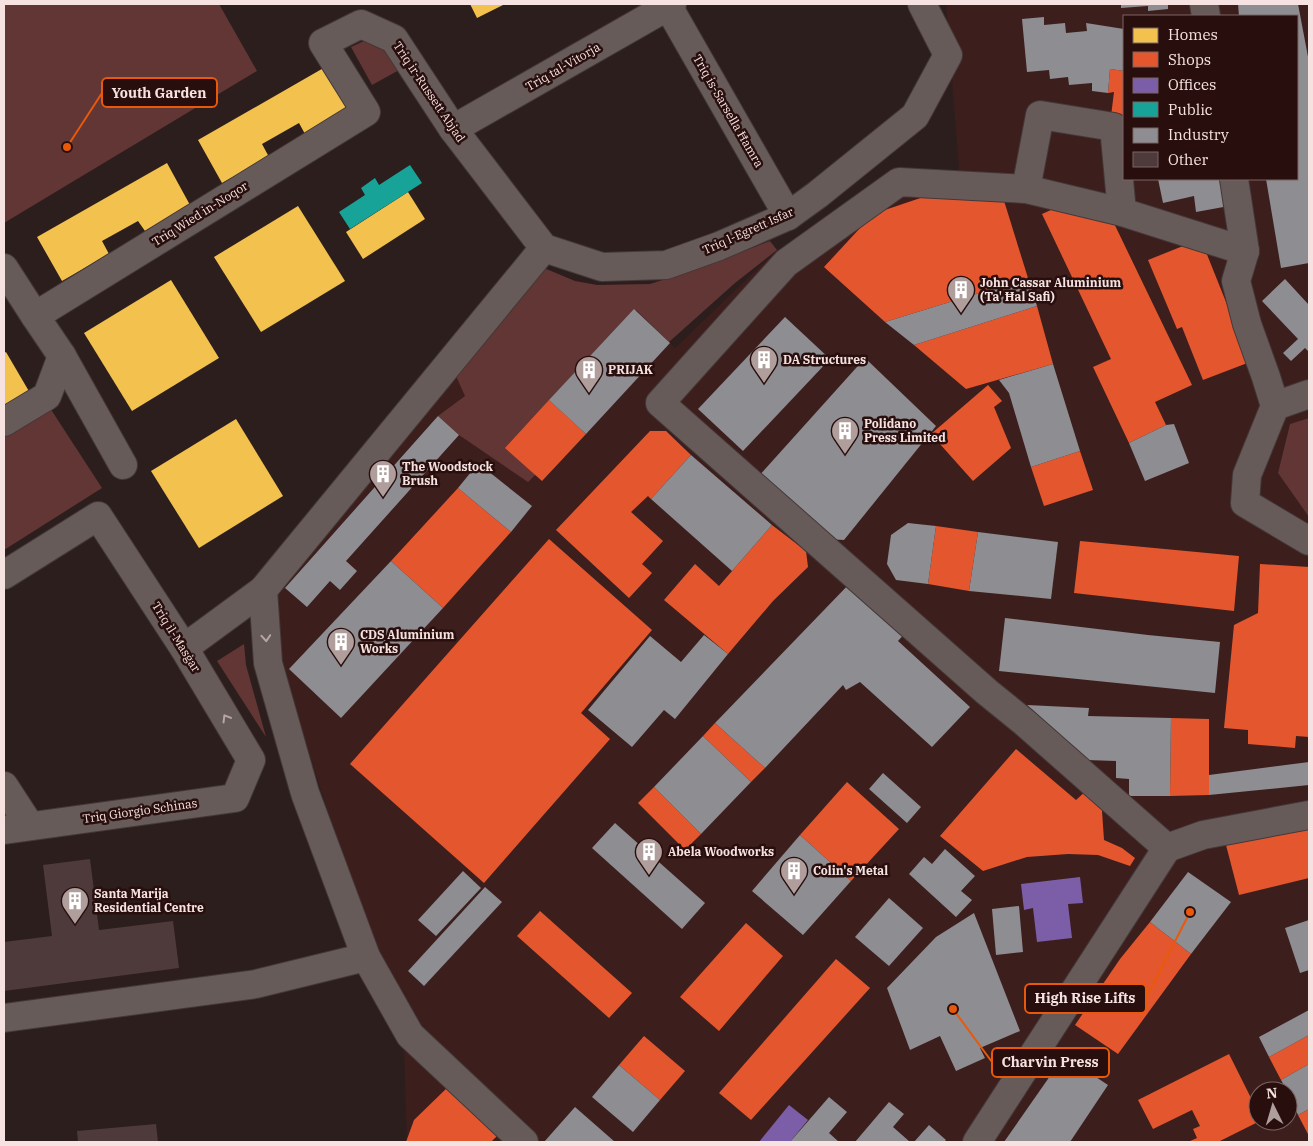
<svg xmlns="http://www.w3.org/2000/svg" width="1313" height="1146" viewBox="0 0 1313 1146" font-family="'IBM Plex Serif',serif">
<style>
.built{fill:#3c1e1d;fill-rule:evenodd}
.green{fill:#613634}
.homes{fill:#f2c14e}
.shops{fill:#e4572e}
.offices{fill:#7b5ea7}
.public{fill:#17a398}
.industry{fill:#8d8d92}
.building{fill:#4e3a3a}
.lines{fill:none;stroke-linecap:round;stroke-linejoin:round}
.street-casing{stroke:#453838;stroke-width:30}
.street{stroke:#675b5a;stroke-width:28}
.oneway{stroke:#b6a6a4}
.labels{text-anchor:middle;stroke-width:5;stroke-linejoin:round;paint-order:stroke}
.street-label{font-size:12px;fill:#f6e3e1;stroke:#280f0e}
.poi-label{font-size:12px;font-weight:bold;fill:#f6e3e1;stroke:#280f0e;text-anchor:start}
.leader{fill:none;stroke:#e8590c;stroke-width:2}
.callout-dot{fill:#e8590c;stroke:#280f0e;stroke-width:2}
.callout{fill:#280f0e;stroke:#e8590c;stroke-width:2}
.callout-label{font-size:14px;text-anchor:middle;font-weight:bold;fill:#f6e3e1}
</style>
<rect width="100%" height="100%" fill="#2c1e1d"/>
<path class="built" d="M946,4H1309V418L1290,424L1278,473L1309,517V1142H407L403,1018L328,812L261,601L544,268L575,281L598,285H615L637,309L675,348L777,250L959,169ZM1124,16H1297V179H1124ZM1258,1091H1288V1121H1258Z"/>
<g class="green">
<path d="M4,4H219L257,71L4,223Z"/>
<path d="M377,35L410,64L372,85L351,47Z"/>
<path d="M770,241L777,250L735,283L669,342L636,310L589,364L621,392L528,482L459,435L438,416L465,396L456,376L544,268L575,281L597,285L650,284L700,268Z"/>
<path d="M50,408L102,488L4,550V436Z"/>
<path d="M1309,418V517L1278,473L1290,424Z"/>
<path d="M244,644L246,665L266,737L217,661Z"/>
</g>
<g class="homes">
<path d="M470,4H505L477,18Z"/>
<path d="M327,66L351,107L305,134L299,123L262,144L269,157L222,183L198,140Z"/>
<path d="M167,163L190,205L145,231L138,221L102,241L109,254L62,281L37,237Z"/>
<path d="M408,192L425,219L363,259L346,232Z"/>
<path d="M298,206L345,281L261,332L214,257Z"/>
<path d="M171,280L219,358L132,411L84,333Z"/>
<path d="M6,352L30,393L4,408V353Z"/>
<path d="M236,419L283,496L199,548L151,471Z"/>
</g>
<g class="shops">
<path d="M1110,69L1124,71V116H1111L1114,92L1108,93Z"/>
<path d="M953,187L1000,188L1028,278L885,322L824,267L873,214Z"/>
<path d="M1062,205L1110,215L1192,385L1155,402L1166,425L1129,443L1093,367L1111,359L1042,214Z"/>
<path d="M1188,244L1204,247L1250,362L1203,380L1182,327L1177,329L1148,260Z"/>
<path d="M1037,306L1053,364L966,389L914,345Z"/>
<path d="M988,385L1002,401L994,407L1011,448L973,481L931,434Z"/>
<path d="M549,400L586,434L542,481L505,448Z"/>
<path d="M650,431H666L691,455L651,499L648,496L631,512L663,541L642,564L652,573L629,598L556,530Z"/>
<path d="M1080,451L1093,490L1044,506L1031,467Z"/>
<path d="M458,488L511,532L443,608L391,561Z"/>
<path d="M772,525L806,551L808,567L773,601L728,654L664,600L695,564L719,586Z"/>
<path d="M936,526L978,532L969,591L928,584Z"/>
<path d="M549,539L652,630L581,713L610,739L484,883L350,764Z"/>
<path d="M1080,541L1239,556L1234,611L1074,593Z"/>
<path d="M1260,564L1309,567V737L1296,736L1295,748L1248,744V730L1224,728L1234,625L1258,613Z"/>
<path d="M1171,718L1209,719V795L1170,796Z"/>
<path d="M715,723L765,768L751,782L703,736Z"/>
<path d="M1016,749L1076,800L1087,790L1106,804L1102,811L1104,840L1122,848L1135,858L1130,866L1098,855L1068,854L1027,857L983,871L940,836Z"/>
<path d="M847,782L899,829L851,881L800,835Z"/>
<path d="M654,787L701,834L685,850L638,803Z"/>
<path d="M1309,824V878L1239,895L1226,845Z"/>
<path d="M540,911L632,993L609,1018L517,936Z"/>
<path d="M1150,922L1191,954L1118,1054L1075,1025L1120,959Z"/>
<path d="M746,923L783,956L719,1031L680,997Z"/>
<path d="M836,959L870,988L751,1120L719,1093Z"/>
<path d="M1309,1035V1064L1281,1080L1269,1057Z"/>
<path d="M644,1036L685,1071L660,1100L619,1065Z"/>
<path d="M1229,1054L1258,1112V1122L1218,1142H1188L1197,1138L1193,1129L1200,1126L1192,1110L1153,1129L1138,1100Z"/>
<path d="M450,1085L497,1136L491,1142H406L414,1120Z"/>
<path d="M1309,1109V1136L1298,1115Z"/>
</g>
<g class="offices">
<path d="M1080,877L1083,903L1068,904L1072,938L1037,942L1033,908L1024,910L1021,884Z"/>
<path d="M789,1105L808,1120L790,1142H759Z"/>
</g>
<path class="public" d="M410,165L422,183L350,229L339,212L365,195L361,188L375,178L379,185Z"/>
<g class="industry">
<path d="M1121,4H1168V9L1148,11V6L1121,8Z"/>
<path d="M1238,4H1298L1309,62V263L1281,268L1266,179H1297V16H1239Z"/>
<path d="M1044,17V25L1065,23L1066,33L1087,31L1086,23L1124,29V71L1110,69L1108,93L1092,91V83L1069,85L1068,77L1050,79L1049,70L1027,72L1022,19Z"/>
<path d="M1158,179H1224L1229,206L1196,212L1194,196L1163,203Z"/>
<path d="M1028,278L1037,306L914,345L885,322Z"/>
<path d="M1285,279L1309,305V352L1305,348L1291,361L1283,353L1298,339L1262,301Z"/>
<path d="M634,309L670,343L586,434L549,400Z"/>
<path d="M785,317L830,359L743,451L698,409Z"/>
<path d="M865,358L936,426L844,540L826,539L758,477Z"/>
<path d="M1053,364L1080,451L1031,467L1009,393L999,380Z"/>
<path d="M438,416L459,435L346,561L357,571L340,590L330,581L307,607L285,588Z"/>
<path d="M1174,424L1189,463L1145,481L1129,443L1166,425Z"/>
<path d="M691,455L772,525L732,571L651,499Z"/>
<path d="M488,471L532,506L511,532L458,488L471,472Z"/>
<path d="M908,523L936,526L928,584L896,580L887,564L891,535Z"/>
<path d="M978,532L1058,542L1051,599L969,591Z"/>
<path d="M391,561L443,608L341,718L289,669Z"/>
<path d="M853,580L907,631L898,641L970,707L932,747L860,682L846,690L843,685L765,768L715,723Z"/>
<path d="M1005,618L1148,635L1220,642L1215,693L999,671Z"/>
<path d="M704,635L728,654L675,719L664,710L632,747L588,710L650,636L681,662Z"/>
<path d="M1027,705L1089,708L1088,716L1171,718L1170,796H1129V779L1116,778V761L1086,760Z"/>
<path d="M703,736L751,782L701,834L654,787Z"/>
<path d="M1309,762V785L1209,795V775Z"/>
<path d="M883,773L921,807L907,823L869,789Z"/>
<path d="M615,823L705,903L682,929L592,848Z"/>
<path d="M800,835L851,881L803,935L752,891Z"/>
<path d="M945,849L975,876L961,891L972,900L956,917L909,874L924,857L932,864Z"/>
<path d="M463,871L481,888L436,936L418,920Z"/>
<path d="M1188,872L1231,902L1191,954L1150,922Z"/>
<path d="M485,887L502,902L424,986L408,971Z"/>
<path d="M889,898L923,928L889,966L855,937Z"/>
<path d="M1019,906L1023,952L996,955L992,909Z"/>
<path d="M974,913L1020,1031L980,1048L985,1058L956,1071L940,1036L910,1050L887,988L936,937Z"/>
<path d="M1309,920V970L1300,973L1285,928Z"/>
<path d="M1309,1010V1035L1269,1057L1259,1037Z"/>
<path d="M1064,1056L1108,1085L1070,1142H1004Z"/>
<path d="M1309,1064V1109L1298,1115L1288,1091H1287L1281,1080Z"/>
<path d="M619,1065L660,1100L633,1132L592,1097Z"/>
<path d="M829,1097L847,1112L829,1133L839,1142H790Z"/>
<path d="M889,1102L904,1114L893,1127L910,1142H855Z"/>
<path d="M575,1107L615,1142H544Z"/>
<path d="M929,1125L946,1140L944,1142H914Z"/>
</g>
<g class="building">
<path d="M90,859L99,930L173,921L179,968L4,991V942L52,936L43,865Z"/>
<path d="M156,1124L158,1142H78L77,1131Z"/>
</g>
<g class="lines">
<defs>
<g id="street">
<path d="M1204,4L1206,16"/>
<path d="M668,6L788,216"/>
<path d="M453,129L672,4"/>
<path d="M1234,179L1245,251L1236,281L1247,324L1266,377L1275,406L1247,475L1245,503L1309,541"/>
<path d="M1026,189L1040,115L1114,127L1122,212"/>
<path d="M544,248L602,267L666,265L719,246L788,216L817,195L915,116L948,55L922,4"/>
<path d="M4,268L35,316"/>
<path d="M62,356L123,465"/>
<path d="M1275,406L1309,394"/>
<path d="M4,422L47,396L62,356L35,316L366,112L323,43L361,24L394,39L453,129L544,248"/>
<path d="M4,575L98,516L184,648L251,760L235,798L4,830"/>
<path d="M263,590L268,663L305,793L366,957L410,1035L524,1142"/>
<path d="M184,648L263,590L544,248"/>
<path d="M4,786L30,826"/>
<path d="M1167,848L1024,722L987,692L660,403L786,263L899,182L1026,189L1122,212L1245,251"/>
<path d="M4,1018L256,984L366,957"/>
<path d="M977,1142L1167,848L1203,835L1309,815"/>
</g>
</defs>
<use href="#street" class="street-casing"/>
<use href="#street" class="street"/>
</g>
<defs><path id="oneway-chevron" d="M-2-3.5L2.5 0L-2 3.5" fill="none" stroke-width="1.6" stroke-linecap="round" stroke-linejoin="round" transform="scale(1.25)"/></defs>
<g class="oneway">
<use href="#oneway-chevron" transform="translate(266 638) rotate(86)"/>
<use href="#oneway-chevron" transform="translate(226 718) rotate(-121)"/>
</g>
<defs>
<symbol id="building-pin" viewBox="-11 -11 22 30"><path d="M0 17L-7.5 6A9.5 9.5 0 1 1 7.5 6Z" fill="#af9e9c" stroke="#280f0e"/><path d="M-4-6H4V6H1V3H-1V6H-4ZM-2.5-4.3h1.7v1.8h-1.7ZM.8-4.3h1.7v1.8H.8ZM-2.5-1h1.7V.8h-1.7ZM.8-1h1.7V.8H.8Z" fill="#fff"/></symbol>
</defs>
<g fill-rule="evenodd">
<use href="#building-pin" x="945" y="274" width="32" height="43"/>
<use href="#building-pin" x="748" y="344" width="32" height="43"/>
<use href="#building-pin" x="573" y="354" width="32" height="43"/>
<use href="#building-pin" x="829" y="415" width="32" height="43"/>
<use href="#building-pin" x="367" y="458" width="32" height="43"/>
<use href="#building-pin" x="325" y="626" width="32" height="43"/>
<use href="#building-pin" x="633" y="836" width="32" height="43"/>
<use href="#building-pin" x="778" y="855" width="32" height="43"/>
<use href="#building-pin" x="59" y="885" width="32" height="43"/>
</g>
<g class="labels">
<g class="street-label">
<text transform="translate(563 67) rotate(-30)" y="4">Triq tal-Vitorja</text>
<text transform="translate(429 92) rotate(56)" y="4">Triq ir-Russett Abjad</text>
<text transform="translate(728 111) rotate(60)" y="4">Triq is-Sarsella Ħamra</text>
<text transform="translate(200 214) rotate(-32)" y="4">Triq Wied in-Noqor</text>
<text transform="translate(748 231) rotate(-24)" y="4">Triq l-Egrett Isfar</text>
<text transform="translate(176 637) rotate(58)" y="4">Triq il-Masġar</text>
<text transform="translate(140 811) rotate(-8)" y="4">Triq Giorgio Schinas</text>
</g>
<g class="poi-label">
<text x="980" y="287">John Cassar Aluminium<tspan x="980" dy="14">(Ta' Ħal Safi)</tspan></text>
<text x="783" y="364">DA Structures</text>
<text x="608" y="374">PRIJAK</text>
<text x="864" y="428">Polidano<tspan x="864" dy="14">Press Limited</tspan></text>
<text x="402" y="471">The Woodstock<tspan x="402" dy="14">Brush</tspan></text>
<text x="360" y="639">CDS Aluminium<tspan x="360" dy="14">Works</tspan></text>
<text x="668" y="856">Abela Woodworks</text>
<text x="813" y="875">Colin's Metal</text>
<text x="94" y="898">Santa Marija<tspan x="94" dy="14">Residential Centre</tspan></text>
</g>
</g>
<path class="leader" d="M67 147L102 93M1190 912L1146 998M953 1009L992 1062"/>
<g class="callout-dot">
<circle cx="67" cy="147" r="5"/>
<circle cx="1190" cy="912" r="5"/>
<circle cx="953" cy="1009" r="5"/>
</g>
<g class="callout">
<rect x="102" y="78" width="115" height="29" rx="5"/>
<rect x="1025" y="984" width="121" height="29" rx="5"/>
<rect x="992" y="1048" width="117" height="29" rx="5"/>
</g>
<g class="callout-label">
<text x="159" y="98">Youth Garden</text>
<text x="1085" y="1003">High Rise Lifts</text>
<text x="1050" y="1067">Charvin Press</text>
</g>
<rect width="1313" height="1146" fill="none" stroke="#f6e3e1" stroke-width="10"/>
<rect x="1123" y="15" width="175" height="165" fill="#280f0e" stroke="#7a6462"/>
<rect x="1133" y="28" width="25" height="15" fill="#f2c14e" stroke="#7a6462"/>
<text x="1168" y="40" font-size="15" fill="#f6e3e1">Homes</text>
<rect x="1133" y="52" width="25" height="15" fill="#e4572e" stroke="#7a6462"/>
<text x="1168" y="65" font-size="15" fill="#f6e3e1">Shops</text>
<rect x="1133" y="78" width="25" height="15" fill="#7b5ea7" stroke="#7a6462"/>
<text x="1168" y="90" font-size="15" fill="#f6e3e1">Offices</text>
<rect x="1133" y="102" width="25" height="15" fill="#17a398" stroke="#7a6462"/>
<text x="1168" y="115" font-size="15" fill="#f6e3e1">Public</text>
<rect x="1133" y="128" width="25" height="15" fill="#8d8d92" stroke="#7a6462"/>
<text x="1168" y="140" font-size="15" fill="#f6e3e1">Industry</text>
<rect x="1133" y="152" width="25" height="15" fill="#4e3a3a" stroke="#7a6462"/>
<text x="1168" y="165" font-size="15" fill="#f6e3e1">Other</text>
<g transform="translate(1273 1106) rotate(355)"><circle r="24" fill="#280f0e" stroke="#7a6462"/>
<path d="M0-4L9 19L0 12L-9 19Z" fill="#af9e9c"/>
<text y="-8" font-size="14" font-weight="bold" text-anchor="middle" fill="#f6e3e1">N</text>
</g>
</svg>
